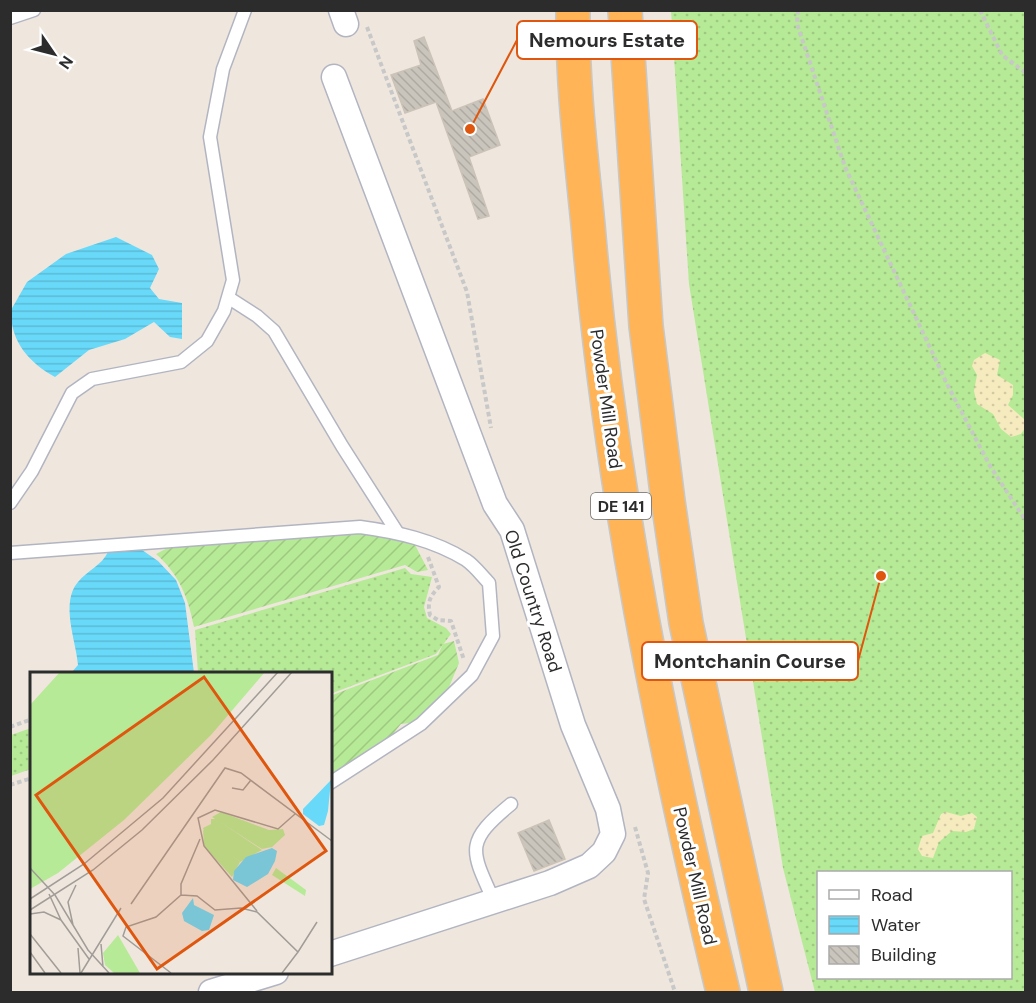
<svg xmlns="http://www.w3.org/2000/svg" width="1036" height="1003" viewBox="0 0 1036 1003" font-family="'DM Sans',sans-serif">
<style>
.grass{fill:url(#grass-dots);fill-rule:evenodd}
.sand{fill:url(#sand-dots)}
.garden{fill:url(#garden-furrows)}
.water{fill:url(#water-rules)}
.building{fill:url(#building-back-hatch);stroke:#cbc3b7;stroke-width:1.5}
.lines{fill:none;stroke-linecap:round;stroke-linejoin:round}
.service-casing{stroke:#b2b5c1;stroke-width:15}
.minor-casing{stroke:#b2b5c1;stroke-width:27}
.trunk-casing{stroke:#c8c8c8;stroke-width:36}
.path{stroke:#c8c8c8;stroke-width:4;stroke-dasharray:4.5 3;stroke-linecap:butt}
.service{stroke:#fff;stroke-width:12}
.minor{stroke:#fff;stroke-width:24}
.trunk{stroke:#feb457;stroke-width:33}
.labels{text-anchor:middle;stroke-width:6;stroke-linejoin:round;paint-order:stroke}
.shield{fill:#fff;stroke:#6b6b6b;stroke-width:1.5}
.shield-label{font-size:16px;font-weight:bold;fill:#2c2c2c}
.street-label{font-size:18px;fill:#2c2c2c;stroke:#fff}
.inset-road{fill:none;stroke:#a19c97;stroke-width:1.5}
.view{fill:#df570e;fill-opacity:0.15;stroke:#df570e;stroke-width:3}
.inset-edge{fill:none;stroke:#2c2c2c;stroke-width:3}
.leader{fill:none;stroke:#df570e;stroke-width:2}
.callout-dot{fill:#df570e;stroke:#fff;stroke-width:2}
.callout{fill:#fff;stroke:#df570e;stroke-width:2}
.callout-label{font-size:20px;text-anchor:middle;font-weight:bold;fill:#2c2c2c}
</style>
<defs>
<pattern id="grass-dots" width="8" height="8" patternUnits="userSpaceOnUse" patternTransform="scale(1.5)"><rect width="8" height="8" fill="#b6ea96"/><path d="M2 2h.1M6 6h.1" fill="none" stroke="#9dc981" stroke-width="1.8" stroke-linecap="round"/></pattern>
<pattern id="sand-dots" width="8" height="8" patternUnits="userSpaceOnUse" patternTransform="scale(1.5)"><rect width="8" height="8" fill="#f6ebbf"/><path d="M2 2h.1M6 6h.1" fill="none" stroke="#d3caa4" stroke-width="1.8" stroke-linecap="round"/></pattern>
<pattern id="garden-furrows" width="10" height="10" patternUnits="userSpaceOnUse" patternTransform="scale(1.5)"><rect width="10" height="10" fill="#b6ea96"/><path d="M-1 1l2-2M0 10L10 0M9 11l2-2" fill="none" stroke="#9dc981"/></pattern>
<pattern id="water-rules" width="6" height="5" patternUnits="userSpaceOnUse" patternTransform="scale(1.5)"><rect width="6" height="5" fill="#69d9f9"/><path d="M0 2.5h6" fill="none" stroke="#5bbad6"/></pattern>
<pattern id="building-back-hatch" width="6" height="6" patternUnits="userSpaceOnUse" patternTransform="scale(1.5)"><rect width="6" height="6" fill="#cac5bc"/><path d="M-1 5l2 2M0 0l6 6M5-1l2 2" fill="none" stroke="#aea9a2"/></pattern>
</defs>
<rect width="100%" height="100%" fill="#efe7de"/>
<g class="grass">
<path d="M671,11H1025V992H815L783,868L689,284ZM818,872H1010V978H818Z"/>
<path d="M405,568L411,574L432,577L424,607L427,618L446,628L451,634L436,654L330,694V673H198L195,630Z"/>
<path d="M31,728V769L11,776V735Z"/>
</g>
<g class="sand">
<path d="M985,353L1000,360L997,375L1013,385V395L1008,405L1025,420V428L1021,434L1011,437L1001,429L993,414L977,404L974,391L977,375L972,366L974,360Z"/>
<path d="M946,812L961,816L972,813L977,817L974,829L966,832L952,831L939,842L933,858L922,856L918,849L922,836L933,833L941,814Z"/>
</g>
<g class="garden">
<path d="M361,530L414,543L428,570L417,572L405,565L194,627C188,597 179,574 156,554L177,543Z"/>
<path d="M454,641L459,663L447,692L417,722L401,724L392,735L330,776V696L438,655L443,644Z"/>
</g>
<g class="water">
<path d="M116,237L152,255L159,269L150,288L159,299L182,303V339L170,337L154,322L125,339L89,350L55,377C29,363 10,341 11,310L27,282L66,254Z"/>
<path d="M122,549L142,550L158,561L176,580L185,603L194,673H71L78,665C76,640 60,603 78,582C87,571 102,565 108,552Z"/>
</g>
<g class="building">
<path d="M424,37L452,111L483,99L500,145L469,157L489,216L478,219L436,102L405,113L391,75L421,65L414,41Z"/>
<path d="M549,820L565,859L534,871L518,833Z"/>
</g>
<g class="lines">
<defs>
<g id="service">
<path d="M10,18L34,10"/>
<path d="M229,298L257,316L274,331L342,446L397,532"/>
<path d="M10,503L32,471L72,393L92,379L181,362L207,341L224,311L233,280L210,137L223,69L245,10"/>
<path d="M10,553L360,527C397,532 434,540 466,560C475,566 482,576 489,583L493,636L472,675L421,724L330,783"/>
<path d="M494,901C470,849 465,842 511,804"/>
</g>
<g id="minor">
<path d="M341,10L346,24"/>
<path d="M330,954L550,883L589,866L604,852L613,834L608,809L573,725L512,530L495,504L334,77"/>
<path d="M211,992L276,972"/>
</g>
<g id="trunk">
<path d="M573,10C572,82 581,154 588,225C610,485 662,739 723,992"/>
<path d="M625,10L646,326L668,501L686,623L766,992"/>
</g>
</defs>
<use href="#service" class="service-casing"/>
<use href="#minor" class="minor-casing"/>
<use href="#trunk" class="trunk-casing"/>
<g class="path">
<path d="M798,10L797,24L845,167L949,388L990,466L1026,521"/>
<path d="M980,10L1002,55L1026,73"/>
<path d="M367,27L467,292L491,428"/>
<path d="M428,557L439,587C430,596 427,602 430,615L438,620L451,621L464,660"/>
<path d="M10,727L32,719"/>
<path d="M10,785L32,778"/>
<path d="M635,827L648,873L644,899L675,992"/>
</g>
<use href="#service" class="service"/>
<use href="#minor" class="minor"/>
<use href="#trunk" class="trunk"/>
</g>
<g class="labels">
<rect class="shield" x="591" y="493" width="60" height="26" rx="4.5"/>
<g class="shield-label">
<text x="621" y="512">DE 141</text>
</g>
<g class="street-label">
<text transform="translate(606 399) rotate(82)" y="6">Powder Mill Road</text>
<text transform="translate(533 601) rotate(72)" y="6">Old Country Road</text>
<text transform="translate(695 876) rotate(77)" y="6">Powder Mill Road</text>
</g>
</g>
<g transform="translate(30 672)">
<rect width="302" height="302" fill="#efe7de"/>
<path d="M30,0H235L181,63L94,148L28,201L0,217V33ZM181,147H186L232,178L210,190L175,162L173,156L181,152ZM246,196L276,218L275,224L242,203ZM88,263L110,301H84L75,293L73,281Z" fill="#b6ea96"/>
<path d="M191,140L239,158L253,157L255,163L242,175L232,177L182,145ZM173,158L210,190L202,205L174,174Z" fill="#b6ea96"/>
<path d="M301,108L298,139L294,153L289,154L273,142V137ZM242,176L247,179L245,189L238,202L217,215L203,208L204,199L216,185ZM163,226L164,233L184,243L179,258L172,259L154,249L152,241Z" fill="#69d9f9"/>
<path class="inset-road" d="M202,116L213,118L221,108M0,196L25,223L58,278L79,301M19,222L31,248L59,287M151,223V212L170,167M0,227L54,192L133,126L248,0M101,232L195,96L211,101L302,169M0,238L63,198L112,158L183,88L262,0M227,239L174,174L168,146L185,138L248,157L265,142M0,242L14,240L31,248M43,253L38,230L46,213M0,262L31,301M71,272L73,295M48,276L50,301M0,280L15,301M51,301L91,236M141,301L93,264L96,255L126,245L151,223L167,224L185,238L211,236L227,240L268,280L287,250M252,301L268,280"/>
<path class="view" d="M174,5L296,179L127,297L6,123Z"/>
<rect width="302" height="302" class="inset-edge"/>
</g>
<path class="leader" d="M470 129L517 40M881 576L858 661"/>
<g class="callout-dot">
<circle cx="470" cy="129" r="6"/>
<circle cx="881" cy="576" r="6"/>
</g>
<g class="callout">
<rect x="517" y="21" width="180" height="38" rx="6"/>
<rect x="642" y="642" width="216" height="38" rx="6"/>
</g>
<g class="callout-label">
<text x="607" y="47">Nemours Estate</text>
<text x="750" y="668">Montchanin Course</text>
</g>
<rect width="1036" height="1003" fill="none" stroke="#2c2c2c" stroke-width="24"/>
<rect x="817" y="871" width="195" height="108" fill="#ffffff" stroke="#ababab" stroke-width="1.5"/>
<rect x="829" y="890" width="30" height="9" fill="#ffffff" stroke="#ababab" stroke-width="1.5"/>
<text x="871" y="901" font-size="18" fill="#2c2c2c">Road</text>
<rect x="829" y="916" width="30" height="18" fill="url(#water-rules)" stroke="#ababab" stroke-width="1.5"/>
<text x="871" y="931" font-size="18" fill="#2c2c2c">Water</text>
<rect x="829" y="946" width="30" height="18" fill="url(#building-back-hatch)" stroke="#ababab" stroke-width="1.5"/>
<text x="871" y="961" font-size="18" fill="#2c2c2c">Building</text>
<g transform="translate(54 54) rotate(125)" stroke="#ffffff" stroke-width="4.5" paint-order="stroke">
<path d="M0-4.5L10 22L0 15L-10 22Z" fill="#2c2c2c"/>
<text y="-9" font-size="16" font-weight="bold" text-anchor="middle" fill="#2c2c2c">N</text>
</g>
</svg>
